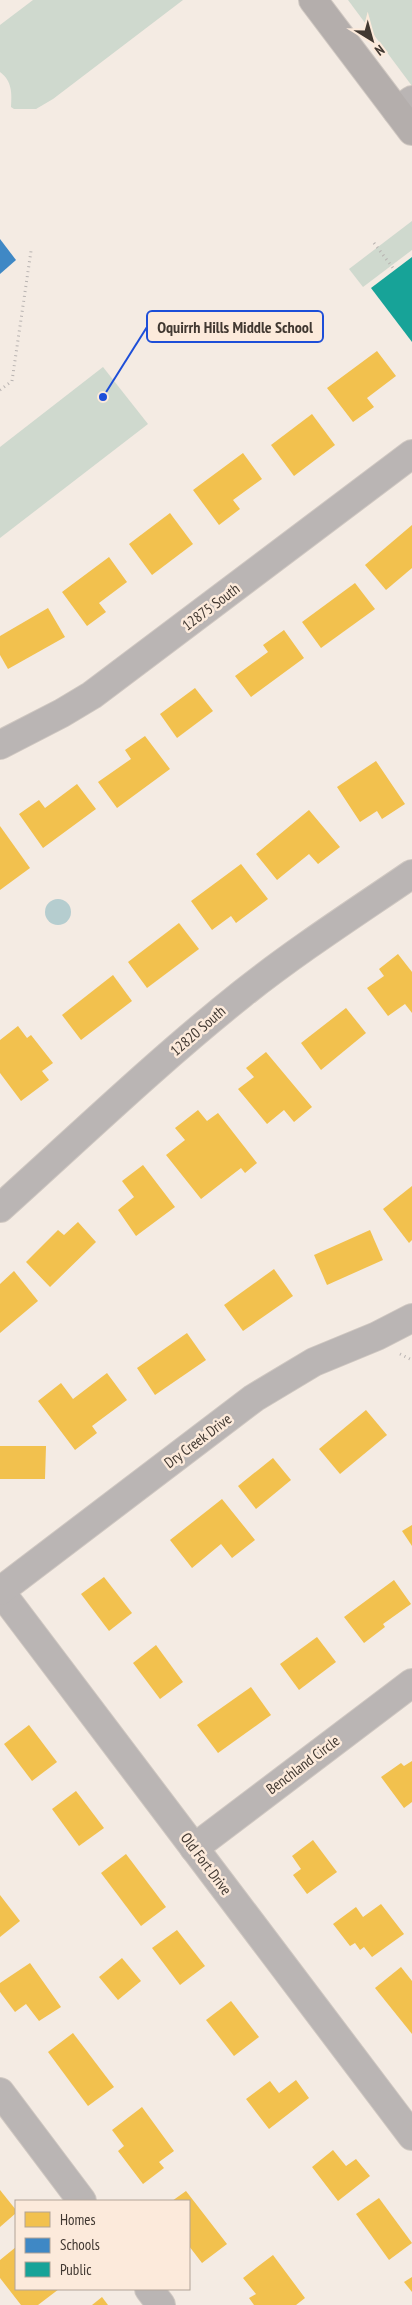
<svg xmlns="http://www.w3.org/2000/svg" width="412" height="2305" viewBox="0 0 412 2305" font-family="'PT Sans Narrow',sans-serif">
<style>
.green{fill:#cfd9ce}
.water{fill:#b5cdcf}
.homes{fill:#f2c14e}
.schools{fill:#3f88c5}
.public{fill:#17a398}
.lines{fill:none;stroke-linecap:round;stroke-linejoin:round}
.minor-casing{stroke:#cfc7c1;stroke-width:30}
.major-casing{stroke:#cfc7c1;stroke-width:30}
.path{stroke:#b8b3b1;stroke-width:3;stroke-dasharray:1 4;stroke-linecap:butt}
.minor{stroke:#bab5b4;stroke-width:28}
.major{stroke:#b4aeac;stroke-width:28}
.labels{text-anchor:middle;stroke-width:5;stroke-linejoin:round;paint-order:stroke}
.street-label{font-size:15px;fill:#413831;stroke:#fceadb}
.leader{fill:none;stroke:#1d4ed8;stroke-width:2}
.callout-dot{fill:#1d4ed8;stroke:#fceadb;stroke-width:2}
.callout{fill:#fceadb;stroke:#1d4ed8;stroke-width:2}
.callout-label{font-size:16px;text-anchor:middle;font-weight:bold;fill:#413831}
</style>
<rect width="100%" height="100%" fill="#f4ebe3"/>
<g class="green">
<path d="M33,0H183L53,99L36,109H14L11,107C12,93 12,81 0,72V25Z"/>
<path d="M348,0H412V86Z"/>
<path d="M412,221V250L363,287L349,269Z"/>
<path d="M103,367L148,424L0,538V447Z"/>
</g>
<circle class="water" cx="58" cy="912" r="13"/>
<g class="homes">
<path d="M377,351L396,376L367,398L374,407L353,422L327,388Z"/>
<path d="M312,414L335,445L294,476L271,445Z"/>
<path d="M243,453L262,479L233,500L240,509L219,525L193,490Z"/>
<path d="M170,513L193,544L152,575L129,544Z"/>
<path d="M412,525V568L386,590L365,565Z"/>
<path d="M109,557L127,582L99,603L106,612L87,626L62,592Z"/>
<path d="M355,583L375,609L321,648L302,622Z"/>
<path d="M48,608L65,637L8,669L0,655V636Z"/>
<path d="M284,630L304,658L251,697L235,676L268,652L263,645Z"/>
<path d="M195,688L213,711L177,738L160,714Z"/>
<path d="M145,736L170,769L117,808L98,782L131,759L125,750Z"/>
<path d="M376,761L405,804L382,819L377,811L360,822L337,787Z"/>
<path d="M77,784L96,809L43,848L19,814L39,800L45,808Z"/>
<path d="M309,810L340,847L318,864L309,854L277,880L256,854Z"/>
<path d="M0,826L30,868L0,890Z"/>
<path d="M241,864L268,899L236,923L231,916L212,930L191,901Z"/>
<path d="M179,923L199,949L147,988L128,962Z"/>
<path d="M398,954L412,972V1013L405,1004L388,1016L367,988L384,976L379,969Z"/>
<path d="M113,975L132,1001L81,1040L62,1015Z"/>
<path d="M346,1008L366,1033L321,1070L301,1043Z"/>
<path d="M18,1026L27,1038L31,1035L53,1063L42,1071L49,1080L21,1101L0,1073V1040Z"/>
<path d="M266,1052L312,1107L294,1122L284,1110L267,1124L238,1089L254,1077L246,1068Z"/>
<path d="M198,1110L207,1121L218,1113L257,1163L245,1173L241,1168L201,1199L166,1155L185,1140L175,1128Z"/>
<path d="M143,1165L175,1207L136,1236L118,1210L134,1197L122,1181Z"/>
<path d="M412,1186V1240L409,1243L383,1209Z"/>
<path d="M78,1222L96,1242L50,1287L26,1262L58,1230L64,1235Z"/>
<path d="M370,1230L383,1260L327,1285L314,1255Z"/>
<path d="M274,1269L293,1296L243,1331L224,1305Z"/>
<path d="M14,1271L38,1301L0,1333V1284Z"/>
<path d="M187,1333L206,1360L155,1395L137,1368Z"/>
<path d="M107,1373L127,1400L92,1426L97,1433L75,1450L38,1401L61,1383L73,1399Z"/>
<path d="M366,1410L387,1435L340,1474L319,1449Z"/>
<path d="M0,1446H46L45,1479H0Z"/>
<path d="M273,1458L291,1480L256,1509L238,1486Z"/>
<path d="M222,1499L255,1540L232,1558L221,1544L192,1568L170,1540Z"/>
<path d="M412,1525V1546L402,1531Z"/>
<path d="M104,1577L132,1613L109,1631L81,1594Z"/>
<path d="M394,1580L411,1604L383,1624L385,1627L364,1643L344,1617Z"/>
<path d="M317,1637L336,1662L299,1690L280,1664Z"/>
<path d="M156,1645L183,1682L160,1699L133,1663Z"/>
<path d="M251,1687L271,1715L218,1753L197,1725Z"/>
<path d="M29,1725L57,1762L32,1781L4,1744Z"/>
<path d="M412,1761V1802L404,1808L381,1777L401,1763L404,1766Z"/>
<path d="M76,1791L104,1828L79,1846L52,1809Z"/>
<path d="M313,1840L337,1872L307,1894L293,1875L301,1869L292,1856Z"/>
<path d="M126,1854L166,1907L141,1926L101,1873Z"/>
<path d="M0,1895L20,1921L0,1937Z"/>
<path d="M381,1904L404,1934L372,1957L364,1947L360,1950L355,1943L350,1946L333,1924L356,1907L363,1917Z"/>
<path d="M177,1930L205,1966L180,1985L152,1948Z"/>
<path d="M122,1958L141,1981L118,2000L99,1977Z"/>
<path d="M30,1963L61,2007L39,2021L26,2004L15,2012L0,1992V1983Z"/>
<path d="M401,1967L412,1981V2034L375,1988Z"/>
<path d="M231,2001L259,2037L234,2056L206,2020Z"/>
<path d="M73,2033L114,2087L88,2106L48,2052Z"/>
<path d="M296,2080L309,2098L269,2129L246,2099L270,2081L279,2093Z"/>
<path d="M142,2107L174,2151L159,2162L164,2168L143,2184L118,2151L124,2146L112,2130Z"/>
<path d="M333,2150L346,2166L356,2159L370,2176L338,2201L312,2167Z"/>
<path d="M0,2190L16,2210V2213L0,2227Z"/>
<path d="M186,2191L227,2244L202,2263L189,2246V2201H172Z"/>
<path d="M379,2198L412,2243L389,2260L356,2214Z"/>
<path d="M16,2247V2289H59L38,2305H21L0,2278V2260Z"/>
<path d="M273,2255L305,2298L296,2305H254L249,2298L256,2294L243,2278Z"/>
<path d="M412,2277V2292L404,2282Z"/>
<path d="M102,2297L108,2305H92Z"/>
</g>
<path class="schools" d="M0,239L16,260L0,274Z"/>
<path class="public" d="M412,257V342L371,288Z"/>
<g class="lines">
<defs>
<g id="minor">
<path d="M397,111L412,100"/>
<path d="M0,745L62,713L92,695L412,454"/>
<path d="M0,1208C80,1136 158,1061 242,994C296,951 355,913 412,874"/>
<path d="M0,1591L412,2136"/>
<path d="M0,1591L254,1398L314,1362L377,1336L412,1318"/>
<path d="M194,1848L412,1683"/>
<path d="M0,2092L82,2201"/>
<path d="M149,2289L161,2305"/>
</g>
<path id="major" d="M313,0L412,131"/>
</defs>
<use href="#minor" class="minor-casing"/>
<use href="#major" class="major-casing"/>
<g class="path">
<path d="M374,243L393,268"/>
<path d="M0,390L12,381L31,251"/>
<path d="M400,1354L412,1360"/>
</g>
<use href="#minor" class="minor"/>
<use href="#major" class="major"/>
</g>
<g class="labels">
<g class="street-label">
<text transform="translate(211 607) rotate(-37)" y="5">12875 South</text>
<text transform="translate(198 1031) rotate(-41)" y="5">12820 South</text>
<text transform="translate(198 1441) rotate(-37)" y="5">Dry Creek Drive</text>
<text transform="translate(303 1765) rotate(-37)" y="5">Benchland Circle</text>
<text transform="translate(206 1864) rotate(53)" y="5">Old Fort Drive</text>
</g>
</g>
<path class="leader" d="M103 397L147 327"/>
<circle class="callout-dot" cx="103" cy="397" r="5"/>
<rect class="callout" x="147" y="311" width="176" height="31" rx="5"/>
<g class="callout-label">
<text x="235" y="333">Oquirrh Hills Middle School</text>
</g>
<rect x="15" y="2200" width="175" height="90" fill="#fceadb" stroke="#b1a397"/>
<rect x="25" y="2212" width="25" height="15" fill="#f2c14e" stroke="#b1a397"/>
<text x="60" y="2225" font-size="15" fill="#413831">Homes</text>
<rect x="25" y="2238" width="25" height="15" fill="#3f88c5" stroke="#b1a397"/>
<text x="60" y="2250" font-size="15" fill="#413831">Schools</text>
<rect x="25" y="2262" width="25" height="15" fill="#17a398" stroke="#b1a397"/>
<text x="60" y="2275" font-size="15" fill="#413831">Public</text>
<g transform="translate(372 40) rotate(143)" stroke="#fceadb" stroke-width="4" paint-order="stroke">
<path d="M0-4L9 19L0 12L-9 19Z" fill="#413831"/>
<text y="-8" font-size="14" font-weight="bold" text-anchor="middle" fill="#413831">N</text>
</g>
</svg>
